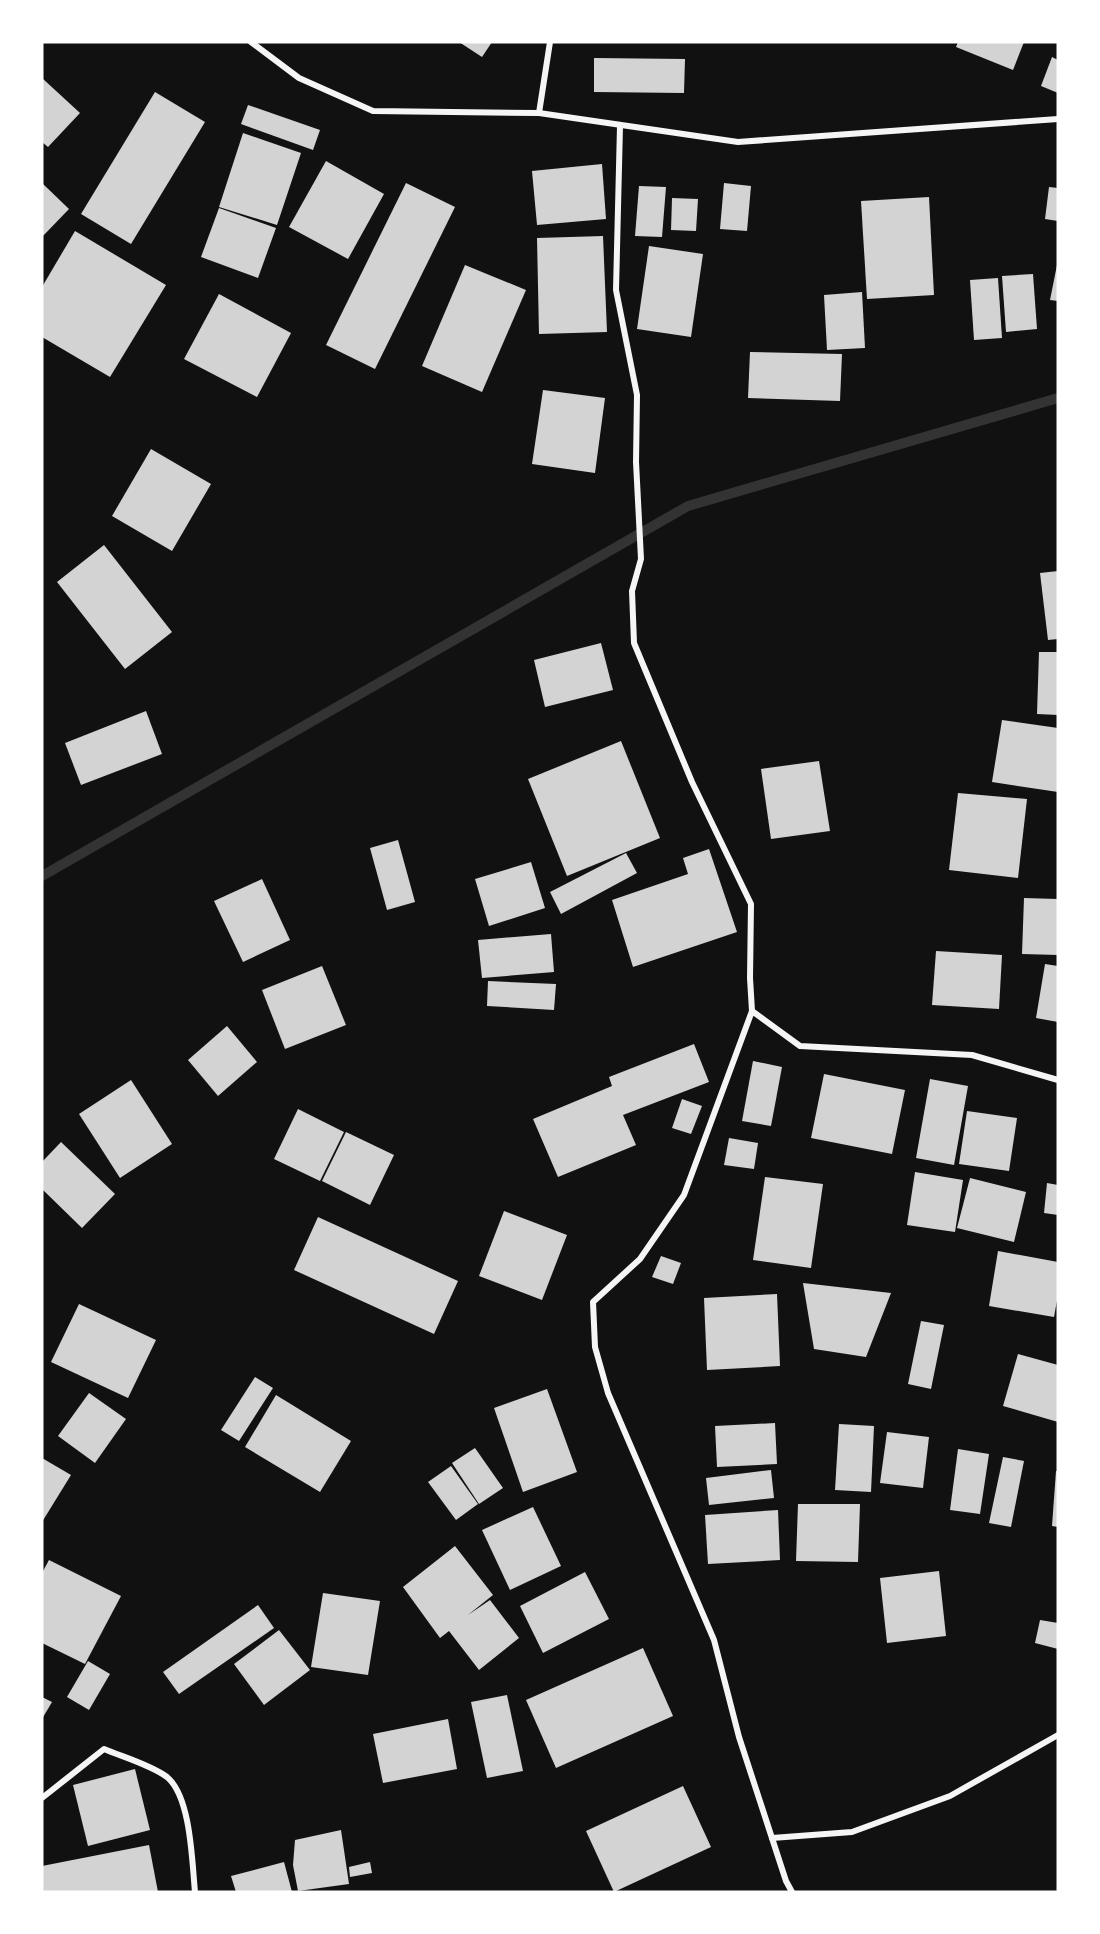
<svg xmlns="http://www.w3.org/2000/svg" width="1100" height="1934" viewBox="0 0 1100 1934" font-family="'PT Sans Narrow',sans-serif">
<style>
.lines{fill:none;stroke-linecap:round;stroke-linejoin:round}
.stream{stroke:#333;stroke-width:10}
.building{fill:#d3d3d3}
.minor{stroke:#f5f5f5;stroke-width:6}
</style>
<rect width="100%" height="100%" fill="#111"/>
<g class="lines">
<path class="stream" d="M42,876L688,506L1058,398"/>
</g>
<g class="building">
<path d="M459,42H492L482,57Z"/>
<path d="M958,42H1024L1013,70L956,47Z"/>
<path d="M1052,57L1058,60V93L1041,86Z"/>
<path d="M594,58L685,59L684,93L594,92Z"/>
<path d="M42,78L80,113L48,147L42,142Z"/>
<path d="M155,92L205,122L131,244L81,214Z"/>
<path d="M248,105L320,130L313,150L241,124Z"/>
<path d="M243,133L301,153L277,225L219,207Z"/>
<path d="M326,161L384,194L348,259L289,227Z"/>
<path d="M602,164L606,219L537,225L532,171Z"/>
<path d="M42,183L69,209L42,237Z"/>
<path d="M406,183L455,207L375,369L326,345Z"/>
<path d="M724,183L751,186L747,231L720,229Z"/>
<path d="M639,186L666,187L662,237L635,236Z"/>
<path d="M1049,187L1058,188V221L1045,219Z"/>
<path d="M929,197L934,295L867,299L861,201Z"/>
<path d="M672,198L698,199L696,231L671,230Z"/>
<path d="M219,208L276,228L258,278L201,257Z"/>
<path d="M75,231L166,285L110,377L42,337V287Z"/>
<path d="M603,236L607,332L539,334L537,238Z"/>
<path d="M649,246L703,254L691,337L637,329Z"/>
<path d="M465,265L526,290L482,392L422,366Z"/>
<path d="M1057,265H1058V301L1050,300Z"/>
<path d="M1033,274L1037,329L1006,332L1002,276Z"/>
<path d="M998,278L1002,338L974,340L970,280Z"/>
<path d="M862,292L865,348L827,350L824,295Z"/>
<path d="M219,294L291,333L257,397L184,359Z"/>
<path d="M750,352L842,354L840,401L748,398Z"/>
<path d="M543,390L605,398L595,473L532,464Z"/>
<path d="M151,449L211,484L172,551L112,516Z"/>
<path d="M104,545L172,632L125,669L57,582Z"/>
<path d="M1058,571V639L1048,640L1040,573Z"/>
<path d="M601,643L613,690L545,707L534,660Z"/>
<path d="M1039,652H1058V715L1037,714Z"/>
<path d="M146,711L162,754L81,785L65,743Z"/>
<path d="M1002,720L1058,728V792L992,782Z"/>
<path d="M621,741L660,838L567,876L528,779Z"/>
<path d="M819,761L830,831L771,839L761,769Z"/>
<path d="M958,793L1027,799L1018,878L949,870Z"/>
<path d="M398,840L415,902L387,910L370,848Z"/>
<path d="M709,849L737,932L633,967L612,900L688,874L683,858Z"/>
<path d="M626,853L637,873L561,914L550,892Z"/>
<path d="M531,862L545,908L489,926L475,879Z"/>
<path d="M262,879L290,940L243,962L214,901Z"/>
<path d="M1024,898L1058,899V955L1022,954Z"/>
<path d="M551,934L554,972L482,978L478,940Z"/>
<path d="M936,951L1002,955L999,1009L932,1005Z"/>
<path d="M1045,964L1058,966V1022L1036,1018Z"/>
<path d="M322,966L346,1025L285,1049L262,990Z"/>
<path d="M488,981L556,984L554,1010L487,1006Z"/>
<path d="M227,1026L257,1062L218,1096L188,1060Z"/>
<path d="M694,1044L709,1082L623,1115L636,1145L558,1177L533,1119L612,1086L609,1077Z"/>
<path d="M753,1061L782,1067L771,1126L742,1121Z"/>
<path d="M824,1074L905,1090L892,1154L811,1138Z"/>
<path d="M930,1079L968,1086L954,1165L916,1158Z"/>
<path d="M131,1080L172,1144L120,1178L79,1114Z"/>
<path d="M682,1099L702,1106L691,1134L672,1128Z"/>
<path d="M298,1109L344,1132L320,1181L274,1159Z"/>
<path d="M967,1111L1017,1118L1009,1171L959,1164Z"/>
<path d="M346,1132L394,1155L370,1205L322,1181Z"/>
<path d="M729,1138L758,1143L754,1169L724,1165Z"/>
<path d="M61,1142L115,1194L82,1228L42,1189V1162Z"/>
<path d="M915,1172L963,1180L955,1232L907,1225Z"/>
<path d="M765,1177L823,1184L811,1268L753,1260Z"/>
<path d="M970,1178L1026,1192L1014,1242L957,1228Z"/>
<path d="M1047,1183L1058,1185V1215L1044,1213Z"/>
<path d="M504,1211L567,1235L542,1300L479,1276Z"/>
<path d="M318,1217L458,1281L434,1334L294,1270Z"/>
<path d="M998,1251L1058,1262V1295L1054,1317L989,1306Z"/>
<path d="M661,1256L681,1263L673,1284L652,1277Z"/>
<path d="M803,1283L891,1293L866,1357L814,1349Z"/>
<path d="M777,1294L780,1366L707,1370L704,1298Z"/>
<path d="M79,1304L156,1340L128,1398L51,1362Z"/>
<path d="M921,1321L944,1325L931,1389L908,1384Z"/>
<path d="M1018,1354L1058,1365V1422L1003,1406Z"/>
<path d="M255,1377L273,1388L239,1441L221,1430Z"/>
<path d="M547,1389L577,1472L523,1492L494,1408Z"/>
<path d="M89,1393L126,1419L95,1463L58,1436Z"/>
<path d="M276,1395L351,1441L320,1492L245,1447Z"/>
<path d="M775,1423L777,1464L717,1467L715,1426Z"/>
<path d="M839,1424L874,1426L871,1492L835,1490Z"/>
<path d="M887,1432L929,1437L923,1488L880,1483Z"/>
<path d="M475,1448L503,1488L479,1504L452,1463Z"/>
<path d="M958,1449L989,1454L980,1514L950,1510Z"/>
<path d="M1003,1457L1024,1461L1011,1527L989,1523Z"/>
<path d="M42,1458L71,1475L42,1522Z"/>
<path d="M451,1466L478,1504L456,1520L428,1482Z"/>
<path d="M771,1470L774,1498L709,1505L706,1478Z"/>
<path d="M1056,1471H1058V1527L1052,1526Z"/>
<path d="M798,1504H860L858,1562L796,1561Z"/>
<path d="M533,1507L561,1566L510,1590L482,1530Z"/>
<path d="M778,1510L780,1560L708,1564L705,1515Z"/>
<path d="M455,1546L493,1595L468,1615L490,1600L519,1638L479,1670L449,1631L440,1638L403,1587Z"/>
<path d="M49,1560L121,1596L85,1664L42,1643V1573Z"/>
<path d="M939,1571L946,1636L887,1643L880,1578Z"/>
<path d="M585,1572L609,1619L543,1653L520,1606Z"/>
<path d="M323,1593L380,1601L368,1675L311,1667Z"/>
<path d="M258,1605L274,1628L179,1694L163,1672Z"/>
<path d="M1040,1620L1058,1623V1649L1035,1643Z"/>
<path d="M279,1630L310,1670L264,1705L234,1664Z"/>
<path d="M643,1648L673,1716L556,1768L526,1700Z"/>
<path d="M88,1661L110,1674L89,1710L67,1697Z"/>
<path d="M507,1695L523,1771L487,1778L471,1702Z"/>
<path d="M42,1697L52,1702L42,1719Z"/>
<path d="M448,1719L457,1769L383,1783L373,1734Z"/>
<path d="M135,1769L150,1830L88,1846L73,1785Z"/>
<path d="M683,1786L711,1847L614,1892L586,1831Z"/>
<path d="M341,1830L349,1884L298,1891L293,1865L295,1840Z"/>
<path d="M149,1845L158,1892H42V1866Z"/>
<path d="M284,1862L292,1892H236L231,1876Z"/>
<path d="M370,1862L372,1873L350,1877L349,1867Z"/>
</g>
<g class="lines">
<g class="minor">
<path d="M251,42L299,78L373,111L539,113L738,142L1058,119"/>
<path d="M539,113L550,42"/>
<path d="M620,126L616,290L637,395L636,462L641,559L632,591L634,643L692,782L751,904L750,978L752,1011"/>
<path d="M42,1798L104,1749C123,1757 151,1765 167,1777C191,1797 192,1862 195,1892"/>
<path d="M772,1838L852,1832L950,1796L1058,1735"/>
<path d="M792,1892L786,1881L739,1737L714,1640L608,1393L595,1347L593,1302L640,1259L684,1195L752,1011L800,1046L972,1055L1058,1080"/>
</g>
</g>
<rect width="1100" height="1934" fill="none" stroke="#ffffff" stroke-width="87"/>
</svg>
